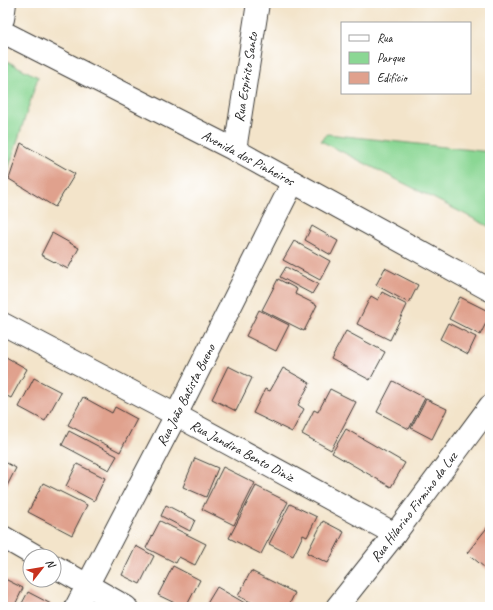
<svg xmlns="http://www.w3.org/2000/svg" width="493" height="610" font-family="Caveat,sans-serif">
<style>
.green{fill:#8bd794;stroke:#547a58}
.building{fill:#e0a18d}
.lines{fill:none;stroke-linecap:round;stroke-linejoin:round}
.minor-casing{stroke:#3c3a36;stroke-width:24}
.minor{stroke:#fff;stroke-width:22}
.labels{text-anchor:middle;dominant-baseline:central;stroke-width:3;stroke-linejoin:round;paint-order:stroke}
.street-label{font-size:14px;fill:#1c1c1c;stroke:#fff}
</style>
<rect width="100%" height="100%" fill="#fff"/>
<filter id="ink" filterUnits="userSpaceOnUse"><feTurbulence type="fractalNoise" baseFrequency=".025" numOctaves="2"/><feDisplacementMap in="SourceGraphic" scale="8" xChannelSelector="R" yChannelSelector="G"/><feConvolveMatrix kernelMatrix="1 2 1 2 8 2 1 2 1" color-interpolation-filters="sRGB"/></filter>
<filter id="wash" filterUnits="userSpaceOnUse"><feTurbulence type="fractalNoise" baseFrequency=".012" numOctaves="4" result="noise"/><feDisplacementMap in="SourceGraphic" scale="16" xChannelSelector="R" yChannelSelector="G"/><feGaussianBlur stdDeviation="0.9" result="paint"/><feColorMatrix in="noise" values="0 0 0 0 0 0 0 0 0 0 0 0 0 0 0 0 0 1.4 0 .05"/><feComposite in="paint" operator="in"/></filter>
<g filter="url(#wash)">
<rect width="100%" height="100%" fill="#f3e4ca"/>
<!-- green -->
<g class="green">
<polygon points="3,59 38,77 3,186"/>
<polygon points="327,134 490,152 490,227 321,141"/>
</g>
<g id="blocks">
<!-- building -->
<g class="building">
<polygon points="21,143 75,174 55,207 9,179"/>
<polygon points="312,226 338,241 331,255 305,240"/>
<polygon points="52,233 79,248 68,269 41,255"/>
<polygon points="294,241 330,261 320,280 283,260"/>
<polygon points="286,267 318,284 312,294 280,277"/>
<polygon points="385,268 418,285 409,303 376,285"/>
<polygon points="278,279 297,289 295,294 317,305 304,331 262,310"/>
<polygon points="382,292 407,305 390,340 357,324 371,296 378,300"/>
<polygon points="460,297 490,312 490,315 480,335 449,319"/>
<polygon points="259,310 289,325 276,351 246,336"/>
<polygon points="448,323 476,337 468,354 440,339"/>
<polygon points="346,331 385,352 370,380 331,359"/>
<polygon points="6,357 27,369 11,398 3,394 3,362"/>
<polygon points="228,366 252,378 236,411 212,399"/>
<polygon points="283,368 310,383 298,405 304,409 292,432 253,413 265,389 270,391"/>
<polygon points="34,378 61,392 45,421 19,407"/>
<polygon points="393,381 425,398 409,429 377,412"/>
<polygon points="330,389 356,402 331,450 302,434 314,410 318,412"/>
<polygon points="83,397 112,413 115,407 137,419 120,452 68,425"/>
<polygon points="426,399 447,409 432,439 411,428"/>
<polygon points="346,429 405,463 391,487 332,453"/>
<polygon points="69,431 117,456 109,470 62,445"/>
<polygon points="195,458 218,468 206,497 183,487"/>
<polygon points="3,461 16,468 3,494"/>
<polygon points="77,464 105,478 94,501 66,486"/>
<polygon points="223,467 255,483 234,525 202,509"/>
<polygon points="43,483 87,505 72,535 28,512"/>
<polygon points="256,486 288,502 261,554 229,538"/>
<polygon points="290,504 317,517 307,537 303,535 293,556 269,544"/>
<polygon points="166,505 195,520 190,531 161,516"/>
<polygon points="160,521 206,544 195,565 179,557 176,563 146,548"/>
<polygon points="323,521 344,532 328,563 307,553"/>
<polygon points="490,524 490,572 467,553"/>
<polygon points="136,546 154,556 140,584 122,575"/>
<polygon points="173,566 200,580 186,607 183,607 158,595"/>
<polygon points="251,571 295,593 288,607 261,607 238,596"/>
<polygon points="3,578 23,588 14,607 3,607"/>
<polygon points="217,587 250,606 249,607 205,607"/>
<polygon points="28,592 51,604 49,607 20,607"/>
</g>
</g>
</g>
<g filter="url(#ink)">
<use href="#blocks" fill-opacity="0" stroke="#3c3a36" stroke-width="1"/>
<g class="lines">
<!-- minor casing -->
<g class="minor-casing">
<g id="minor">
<polyline points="3,19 5,3"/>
<polyline points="3,32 235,150 490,290"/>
<polyline points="235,150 258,3"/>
<polyline points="3,324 176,415 395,534"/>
<polyline points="3,537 36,556"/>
<polyline points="54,566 126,607"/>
<polyline points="76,607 176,415 293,182"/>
<polyline points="337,607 395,534 490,406"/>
</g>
</g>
<!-- minor -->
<use href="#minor" class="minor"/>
</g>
</g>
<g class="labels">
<!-- street labels -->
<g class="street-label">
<text transform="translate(246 77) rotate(-81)">Rua Espírito Santo</text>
<text transform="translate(248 158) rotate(28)">Avenida dos Pinheiros</text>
<text transform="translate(186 395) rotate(-63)">Rua João Batista Bueno</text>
<text transform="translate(242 451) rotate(28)">Rua Jandira Bento Diniz</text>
<text transform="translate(414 507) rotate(-53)">Rua Hilarino Firmino da Luz</text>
</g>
</g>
<!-- margin -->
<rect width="493" height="610" fill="none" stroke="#fff" stroke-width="16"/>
<!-- legend -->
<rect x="341" y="22" width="130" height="72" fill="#ffffff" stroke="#a4a4a4"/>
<rect x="349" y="35" width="20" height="6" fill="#ffffff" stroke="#a4a4a4"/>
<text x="377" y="42" font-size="12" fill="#1c1c1c">Rua</text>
<rect x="349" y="52" width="20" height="12" fill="#8bd794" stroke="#a4a4a4"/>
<text x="377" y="62" font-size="12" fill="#1c1c1c">Parque</text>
<rect x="349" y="72" width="20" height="12" fill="#e0a18d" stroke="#a4a4a4"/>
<text x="377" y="82" font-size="12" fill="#1c1c1c">Edifício</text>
<!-- north arrow -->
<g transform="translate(42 568) rotate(59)"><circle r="19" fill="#ffffff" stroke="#a4a4a4"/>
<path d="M0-3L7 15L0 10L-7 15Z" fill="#c8321e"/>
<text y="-6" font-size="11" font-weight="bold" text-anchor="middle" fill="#1c1c1c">N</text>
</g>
</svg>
